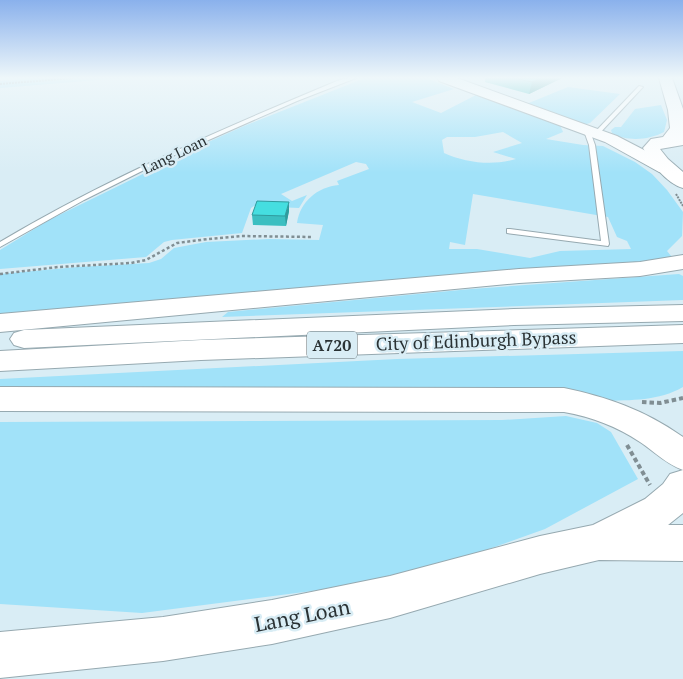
<svg xmlns="http://www.w3.org/2000/svg" width="683" height="679" font-family="'PT Serif',serif">
<style>
.green{fill:#a1e2f9;fill-rule:evenodd}
.lines{fill:none;stroke-linecap:round;stroke-linejoin:round}
.lane-casing{stroke:#96a9b0;stroke-width:2}
.secondary-casing{stroke:#96a9b0;stroke-width:2}
.primary-casing{stroke:#96a9b0;stroke-width:2}
.highway-casing{stroke:#96a9b0;stroke-width:2}
.path-far2{stroke:#808e93;stroke-width:2;stroke-dasharray:2 1;stroke-linecap:butt}
.path-far1{stroke:#808e93;stroke-width:2.5;stroke-dasharray:3 2.5;stroke-linecap:butt}
.path{stroke:#808e93;stroke-width:4;stroke-dasharray:4.5 3;stroke-linecap:butt}
.lane{fill:#fff;fill-rule:evenodd}
.secondary{fill:#fff;fill-rule:evenodd}
.primary{fill:#fff;fill-rule:evenodd}
.highway{fill:#fff;fill-rule:evenodd}
.wall{fill:#3bbfc1}
.shaded-wall{fill:#309b9d}
.building{fill:#45dee0;stroke:#309b9d}
.labels{text-anchor:middle;dominant-baseline:central;stroke-width:5;stroke-linejoin:round;paint-order:stroke}
.far-street-label{font-size:15px;fill:#2a3234;stroke:#d9edf5}
.shield{fill:#d9edf5;stroke:#5e6a6e;stroke-width:1}
.shield-label{font-size:16px;font-weight:bold;fill:#2a3234}
.street-label{font-size:18px;fill:#2a3234;stroke:#d9edf5}
.near-street-label{font-size:21px;fill:#2a3234;stroke:#d9edf5}
</style>
<rect width="100%" height="100%" fill="#d9edf5"/>
<!-- green -->
<g class="green">
<polygon points="42,78 123,78 0,88 0,81"/>
<path d="M365,78H426L454,89L412,102L441,113L476,95L560,125L563,132L546,139L583,145L603,146L635,162L652,174L667,190L683,212L682,236L667,251L672,257L633,264L0,314V274L78,267L149,263L161,259L174,248L206,242L269,239L319,240L323,225L297,223C300,202 317,187 339,185L337,181L369,169L366,164L356,162L281,194L292,201L307,195L299,208L254,206L251,208L242,233L172,240L164,242L146,257L0,269V250L49,220L206,143L244,126ZM503,132L522,143L493,152L516,159C493,166 466,163 444,153L442,140L447,137H475ZM473,194L608,217L617,237L627,241L631,249L560,251L530,258L477,249H449L450,242L465,245Z"/>
<polygon points="568,87 620,94 590,123 583,125 524,105"/>
<path d="M661,105L667,120L664,132C649,140 627,142 612,133L611,130L615,127H621L635,109Z"/>
<polygon points="679,274 683,276 683,300 222,317 228,312 471,289"/>
<path d="M683,351V387C659,401 631,400 604,401L0,393V379L397,359Z"/>
<polygon points="566,416 597,423 611,432 638,479 545,529 405,579 142,613 0,604 0,422 502,420"/>
</g>
<g class="lines">
<!-- lane casing -->
<g class="lane-casing">
<g id="lane">
<path d="M348,78H356L297,101L168,158L84,200L0,247V242C108,178 222,129 337,81Z"/>
<polygon points="639,86 643,87 598,135 594,135 594,133"/>
<polygon points="587,129 590,131 595,145 609,244 608,246 507,233 507,229 510,229 601,241 589,145 584,131"/>
</g>
</g>
<!-- secondary casing -->
<g class="secondary-casing">
<g id="secondary">
<polygon points="438,78 457,78 617,136 671,164 674,168 671,172 665,173 659,172 605,142 439,81"/>
<polygon points="683,470 683,513 668,525 683,525 683,561 599,560 540,574 390,618 272,644 163,661 0,678 0,632 163,617 272,600 390,576 540,536 593,525 645,499 663,484 670,474"/>
</g>
</g>
<!-- primary casing -->
<g class="primary-casing">
<path id="primary" d="M659,78H672L683,109V145L660,149L668,159L683,172V188C666,183 651,163 643,148L651,139L663,137L670,128L668,110Z"/>
</g>
<!-- highway casing -->
<g class="highway-casing">
<g id="highway">
<polygon points="683,255 683,269 640,276 519,283 0,332 0,314 519,269 640,262"/>
<polygon points="683,305 683,321 514,325 24,348 14,345 10,339 14,333 24,330 514,309"/>
<polygon points="683,325 683,343 201,360 0,371 0,351 201,340"/>
<path d="M0,387L564,388C607,397 644,410 680,435L683,437V470C666,464 655,452 640,442C616,426 592,417 564,412L0,411Z"/>
</g>
</g>
<!-- path-far2 -->
<g class="path-far2">
<polyline points="0,84 73,78"/>
<polyline points="676,194 683,206"/>
</g>
<!-- path-far1 -->
<polyline class="path-far1" points="0,274 58,267 131,263 146,260 177,243 208,239 241,236 313,237"/>
<!-- path -->
<g class="path">
<polyline points="642,402 660,403 683,398"/>
<polyline points="627,445 650,485"/>
</g>
<!-- lane -->
<use href="#lane" class="lane"/>
<!-- secondary -->
<use href="#secondary" class="secondary"/>
<!-- primary -->
<use href="#primary" class="primary"/>
<!-- highway -->
<use href="#highway" class="highway"/>
</g>
<!-- wall -->
<g class="wall">
<polygon points="485,78 562,78 529,94 485,82"/>
<polygon points="289,211 286,226 253,225 252,215"/>
</g>
<!-- shaded-wall -->
<g class="shaded-wall">
<polygon points="541,78 562,78 529,94 532,82"/>
<polygon points="289,202 289,211 286,226 285,216"/>
</g>
<!-- building -->
<g class="building">
<polygon points="514,78 541,78 532,82"/>
<polygon points="257,201 289,202 285,216 252,215"/>
</g>
<!-- sky -->
<linearGradient id="sky" x2="0" y2="1"><stop stop-color="#8ab1ec"/><stop offset="0.45" stop-color="#eef7fa"/><stop offset="1" stop-color="#eef7fa" stop-opacity="0"/></linearGradient>
<rect width="683" height="173" fill="url(#sky)"/>
<g class="labels">
<!-- far-street labels -->
<g class="far-street-label">
<text transform="translate(174 154) rotate(-26)">Lang Loan</text>
</g>
<!-- shield labels -->
<rect class="shield" x="307" y="331.5" width="50" height="27" rx="4"/>
<g class="shield-label">
<text x="332" y="345">A720</text>
</g>
<!-- street labels -->
<g class="street-label">
<text transform="translate(476 340) rotate(-2)">City of Edinburgh Bypass</text>
</g>
<!-- near-street labels -->
<g class="near-street-label">
<text transform="translate(302 615) rotate(-11)">Lang Loan</text>
</g>
</g>
</svg>
